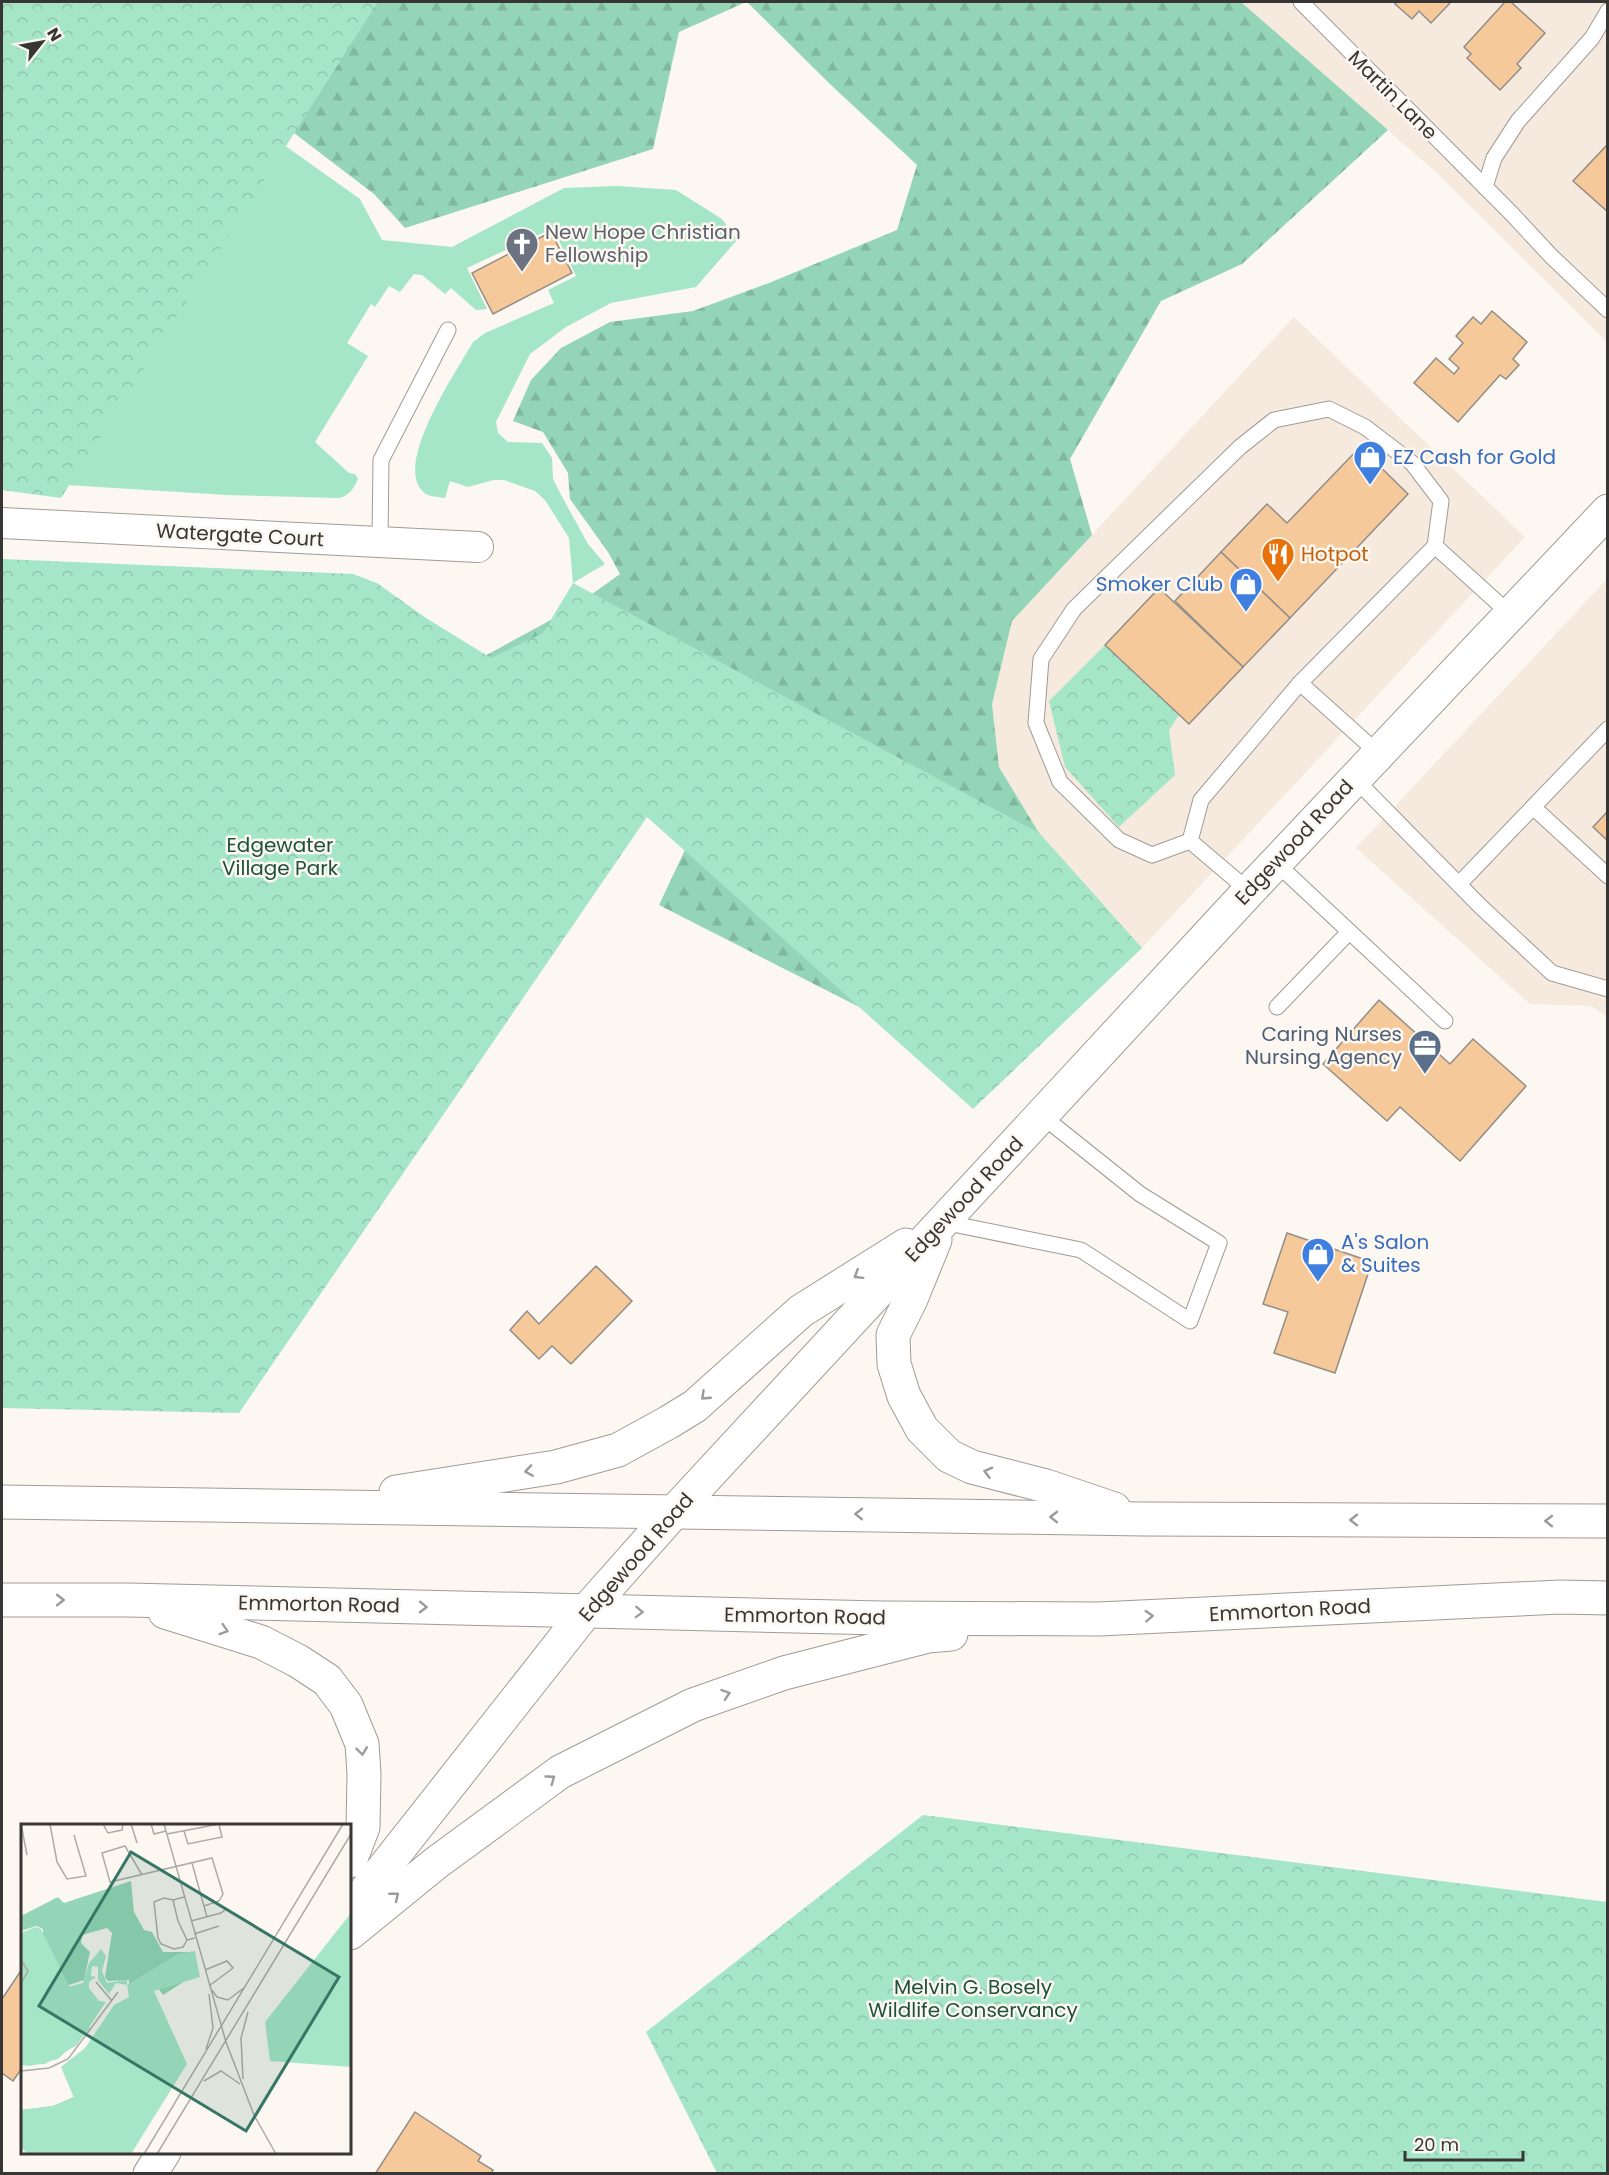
<svg xmlns="http://www.w3.org/2000/svg" width="1609" height="2175" font-family="Poppins,sans-serif">
<style>
.built{fill:#f6eadf}
.green{fill:#a5e6c7}
.forest{fill:url(#forest-firs)}
.park{fill:url(#park-crowns)}
.building{fill:#f6c99a;stroke:#928d88;stroke-width:1.5}
.lines{fill:none;stroke-linecap:round;stroke-linejoin:round}
.service-casing{stroke:#a09b96;stroke-width:17}
.minor-casing{stroke:#a09b96;stroke-width:32}
.secondary-casing{stroke:#a09b96;stroke-width:35}
.service{stroke:#fff;stroke-width:15}
.minor{stroke:#fff;stroke-width:30}
.secondary{stroke:#fff;stroke-width:33}
.oneway{stroke:#9c9a9a}
.labels{text-anchor:middle;dominant-baseline:central;stroke-width:5;stroke-linejoin:round;paint-order:stroke}
.street-label{font-size:20px;fill:#383634;stroke:#fcf7f1}
.worship-label{font-size:20px;fill:#5b616d;stroke:#fcf7f1;text-anchor:start}
.shop-label{font-size:20px;fill:#366cbe;stroke:#fcf7f1;text-anchor:start}
.food-label{font-size:20px;fill:#c56008;stroke:#fcf7f1;text-anchor:start}
.park-label{font-size:20px;fill:#1e513c;stroke:#fcf7f1}
.service-label{font-size:20px;fill:#4e5e75;stroke:#fcf7f1;text-anchor:end}
.inset-road{fill:none;stroke:#aeaaa5;stroke-width:1.5}
.view{fill:#357666;fill-opacity:0.15;stroke:#357666;stroke-width:3}
.inset-edge{fill:none;stroke:#383634;stroke-width:3}
</style>
<defs>
<pattern id="forest-firs" width="22" height="20" patternUnits="userSpaceOnUse" patternTransform="scale(1.5)"><rect width="22" height="20" fill="#93d5b6"/><path d="M5 1l3.5 6h-7zM16 11l3.5 6h-7z" fill="#80b79d"/></pattern>
<pattern id="park-crowns" width="20" height="18" patternUnits="userSpaceOnUse" patternTransform="scale(1.5)"><rect width="20" height="18" fill="#a5e6c7"/><path d="M2 6a3 3 0 1 1 6 0M12 15a3 3 0 1 1 6 0" fill="none" stroke="#8fc6ac"/></pattern>
</defs>
<rect width="100%" height="100%" fill="#fcf7f1"/>
<!-- built -->
<g class="built">
<polygon points="1241,2 1607,2 1607,342 1438,174"/>
<polygon points="1294,317 1525,537 1142,948 1039,833 999,767 992,704 1012,621"/>
<polygon points="1607,579 1607,1016 1591,1006 1530,1004 1356,848"/>
</g>
<!-- green -->
<path class="green" d="M2,69L277,140L360,199L382,240L452,247L564,188L617,186L676,190L722,219L737,240L696,287L611,303L566,327L530,354L496,422L498,433L508,442L542,443L552,458L553,479L560,493L588,544L605,564L573,583L569,538L545,500L535,491L504,480H494L468,487L450,481L445,498C440,497 431,497 426,494C389,470 458,369 473,342L485,333L554,303L548,290L576,276L553,228L467,268L487,309L476,310L451,288L445,294L422,275L414,274L400,292L389,286L375,307L371,304L347,343L368,356L315,442L349,473L355,474L358,479C354,488 349,496 339,498L227,495L2,481Z"/>
<!-- forest -->
<g class="forest">
<polygon points="25,2 746,2 679,32 653,149 405,228 374,194 277,120"/>
<polygon points="747,2 1241,2 1388,130 1242,264 1161,301 1070,459 1092,535 1012,621 992,704 999,767 1039,833 1107,909 971,1064 659,905 693,833 631,803 461,669 571,609 620,574 608,552 570,499 568,473 543,432 513,421 531,380 561,348 610,322 693,311 769,283 897,230 917,165 831,85"/>
</g>
<!-- park -->
<g class="park">
<polygon points="2,2 378,2 61,498 2,490"/>
<polygon points="2,559 353,574 377,583 426,618 491,658 543,633 573,583 1039,833 1142,948 973,1109 647,817 239,1413 2,1408"/>
<polygon points="1105,645 1179,715 1169,730 1175,775 1119,827 1065,767 1049,701"/>
<polygon points="923,1815 1607,1902 1607,2173 717,2173 646,2032"/>
</g>
<!-- building -->
<g class="building">
<polygon points="1397,2 1451,2 1431,23 1419,11 1412,19 1395,4"/>
<polygon points="1505,2 1511,2 1545,33 1517,64 1521,68 1500,90 1467,58 1471,54 1464,47"/>
<polygon points="1608,144 1608,212 1573,181"/>
<polygon points="551,232 572,273 493,314 472,273"/>
<polygon points="1492,311 1527,342 1513,359 1519,365 1506,379 1500,375 1458,422 1414,383 1436,358 1454,374 1459,368 1449,359 1463,343 1456,336 1473,317 1481,324"/>
<polygon points="1360,447 1408,494 1290,618 1221,552 1267,504 1287,523"/>
<polygon points="1221,552 1290,618 1243,667 1175,601"/>
<polygon points="1159,588 1243,667 1189,724 1105,645"/>
<polygon points="1608,811 1608,841 1593,827"/>
<polygon points="1379,1000 1450,1064 1473,1039 1526,1086 1460,1161 1400,1107 1387,1121 1323,1064"/>
<polygon points="1287,1233 1372,1262 1335,1373 1274,1353 1288,1312 1263,1304"/>
<polygon points="596,1266 632,1301 571,1364 552,1346 539,1359 510,1330 527,1311 539,1324"/>
<polygon points="22,1969 22,2068 13,2081 2,2073 2,1999"/>
<polygon points="415,2112 481,2156 478,2161 493,2170 491,2174 375,2174"/>
</g>
<g class="lines">
<!-- service casing -->
<g class="service-casing">
<g id="service">
<polyline points="1301,2 1511,213 1551,256 1608,310"/>
<polyline points="1485,187 1494,158 1518,121 1592,38 1608,11"/>
<polyline points="380,541 381,460 448,330"/>
<polyline points="1300,683 1378,753"/>
<polyline points="1354,778 1480,906 1552,973 1608,989"/>
<polyline points="1533,807 1608,876"/>
<polyline points="1190,841 1152,855 1119,840 1060,782 1036,723 1041,659 1074,609 1240,447 1274,420 1329,409 1365,427 1412,463 1441,501 1435,546"/>
<polyline points="1275,862 1445,1021"/>
<polyline points="1459,884 1608,729"/>
<polyline points="1249,891 1190,841 1201,800 1300,683 1435,546 1510,614"/>
<polyline points="1277,1007 1349,932"/>
<polyline points="943,1222 1081,1250 1190,1321 1219,1243 1140,1194 1041,1115"/>
</g>
</g>
<!-- minor casing -->
<g class="minor-casing">
<polyline id="minor" points="2,523 478,547"/>
</g>
<!-- secondary casing -->
<g class="secondary-casing">
<g id="secondary">
<polyline points="935,1240 911,1299 893,1335 894,1364 904,1396 922,1429 949,1456 972,1467 1046,1486 1114,1509"/>
<polyline points="396,1492 556,1467 618,1450 669,1422 695,1406 801,1311 906,1245"/>
<polyline points="2,1502 1144,1519 1608,1521"/>
<polyline points="2,1600 128,1600 881,1618 1099,1619 1560,1597 1608,1598"/>
<polyline points="165,1612 261,1642 298,1661 327,1680 346,1705 362,1744 364,1774 363,1827 350,1861"/>
<polyline points="350,1911 587,1610 674,1512 1249,891 1608,511"/>
<polyline points="350,1933 436,1863 560,1772 693,1705 784,1673 928,1636 951,1634"/>
<polyline points="150,2174 164,2152"/>
</g>
</g>
<!-- service -->
<use href="#service" class="service"/>
<!-- minor -->
<use href="#minor" class="minor"/>
<!-- secondary -->
<use href="#secondary" class="secondary"/>
</g>
<!-- one-way arrows -->
<defs><path id="oneway-chevron" d="M-2-3.5L2.5 0L-2 3.5" fill="none" stroke-width="1.6" stroke-linecap="round" stroke-linejoin="round" transform="scale(1.5)"/></defs>
<g class="oneway">
<use href="#oneway-chevron" transform="translate(858 1275) rotate(148)"/>
<use href="#oneway-chevron" transform="translate(705 1396) rotate(137)"/>
<use href="#oneway-chevron" transform="translate(529 1471) rotate(171)"/>
<use href="#oneway-chevron" transform="translate(988 1472) rotate(-165)"/>
<use href="#oneway-chevron" transform="translate(859 1514) rotate(-179)"/>
<use href="#oneway-chevron" transform="translate(1054 1517) rotate(-179)"/>
<use href="#oneway-chevron" transform="translate(1354 1520) rotate(-180)"/>
<use href="#oneway-chevron" transform="translate(1549 1521) rotate(-180)"/>
<use href="#oneway-chevron" transform="translate(60 1600)"/>
<use href="#oneway-chevron" transform="translate(423 1607) rotate(1)"/>
<use href="#oneway-chevron" transform="translate(639 1612) rotate(2)"/>
<use href="#oneway-chevron" transform="translate(1149 1616) rotate(-3)"/>
<use href="#oneway-chevron" transform="translate(224 1630) rotate(17)"/>
<use href="#oneway-chevron" transform="translate(726 1694) rotate(-19)"/>
<use href="#oneway-chevron" transform="translate(362 1751) rotate(83)"/>
<use href="#oneway-chevron" transform="translate(551 1779) rotate(-36)"/>
<use href="#oneway-chevron" transform="translate(395 1896) rotate(-39)"/>
</g>
<!-- icons -->
<defs>
<g id="church-pin" transform="scale(1.725)"><path d="M0 17L-7.5 6A9.5 9.5 0 1 1 7.5 6Z" fill="#6b7280" stroke="#fcf7f1"/><path d="M-1.2-6h2.4v3.5h3.3v2.4h-3.3V6h-2.4V-.1h-3.3v-2.4h3.3Z" fill="#fff"/></g>
<g id="shop-pin" transform="scale(1.725)"><path d="M0 17L-7.5 6A9.5 9.5 0 1 1 7.5 6Z" fill="#3f7fe0" stroke="#fcf7f1"/><path d="M-5-2.5h2.3a2.7 3.5 0 0 1 5.4 0H5L5.5 6h-11ZM-1.5-2.5h3a1.5 2.3 0 0 0-3 0Z" fill="#fff"/></g>
<g id="restaurant-pin" transform="scale(1.725)"><path d="M0 17L-7.5 6A9.5 9.5 0 1 1 7.5 6Z" fill="#e8710a" stroke="#fcf7f1"/><path d="M-5-6h1v4h1v-4h1v4h1v-4h1v5L-1.5 .5V6h-2V.5L-5-1ZM5-6V6H3V1.5H1.5Q1.5-4 5-6Z" fill="#fff"/></g>
<g id="office-pin" transform="scale(1.725)"><path d="M0 17L-7.5 6A9.5 9.5 0 1 1 7.5 6Z" fill="#5c6f8a" stroke="#fcf7f1"/><path d="M-6-3h4V-5.5h4V-3h4V5H-6ZM-1-4.5V-3h2v-1.5ZM-6 0V1H6V0Z" fill="#fff"/></g>
</defs>
<g fill-rule="evenodd">
<use href="#church-pin" x="522" y="244"/>
<use href="#shop-pin" x="1370" y="457"/>
<use href="#restaurant-pin" x="1278" y="554"/>
<use href="#shop-pin" x="1246" y="584"/>
<use href="#office-pin" x="1425" y="1046"/>
<use href="#shop-pin" x="1318" y="1254"/>
</g>
<g class="labels">
<!-- street labels -->
<g class="street-label">
<text transform="translate(1393 95) rotate(45)">Martin Lane</text>
<text transform="translate(240 535) rotate(3)">Watergate Court</text>
<text transform="translate(1294 842) rotate(-47)">Edgewood Road</text>
<text transform="translate(964 1199) rotate(-47)">Edgewood Road</text>
<text transform="translate(636 1557) rotate(-49)">Edgewood Road</text>
<text transform="translate(319 1604) rotate(1)">Emmorton Road</text>
<text transform="translate(1290 1610) rotate(-3)">Emmorton Road</text>
<text transform="translate(805 1616) rotate(1)">Emmorton Road</text>
</g>
<!-- worship labels -->
<g class="worship-label">
<text x="545" y="232">New Hope Christian<tspan x="545" dy="23">Fellowship</tspan></text>
</g>
<!-- shop labels -->
<g class="shop-label">
<text x="1393" y="457">EZ Cash for Gold</text>
<text x="1223" y="584" text-anchor="end">Smoker Club</text>
<text x="1341" y="1242">A's Salon<tspan x="1341" dy="23">&amp; Suites</tspan></text>
</g>
<!-- food labels -->
<g class="food-label">
<text x="1301" y="554">Hotpot</text>
</g>
<!-- park labels -->
<g class="park-label">
<text x="280" y="845">Edgewater<tspan x="280" dy="23">Village Park</tspan></text>
<text x="973" y="1987">Melvin G. Bosely<tspan x="973" dy="23">Wildlife Conservancy</tspan></text>
</g>
<!-- service labels -->
<g class="service-label">
<text x="1402" y="1034">Caring Nurses<tspan x="1402" dy="23">Nursing Agency</tspan></text>
</g>
</g>
<!-- overview -->
<g transform="translate(21 1824)">
<rect width="330" height="330" fill="#fcf7f1"/>
<path d="M80,125L85,132L81,147L86,159L106,156V161L95,159L88,170L77,156V143L71,142L70,152L75,153L68,158V164L78,177L85,178L56,221L24,240L0,241V192L47,163L62,159L68,139Z" fill="#a5e6c7"/>
<path d="M110,57L113,88L123,106L131,108L142,128H168L175,150L142,171L137,164L130,168L141,211L7,330L0,323V286L32,282L53,273L108,176V156L87,157L84,153L91,109L86,104L61,111L60,119L69,128L63,156L45,162L22,127V105L15,102L0,107V92L37,73L43,79Z" fill="#93d5b6"/>
<path d="M330,89V243L249,237L244,198ZM14,103L20,105L69,205L37,235L9,242L0,241V109ZM174,127L179,153L133,167L166,240L110,330H7L0,323V286L32,282L53,274L40,243L64,224L93,181L108,173L106,161L157,130Z" fill="#a5e6c7"/>
<path class="inset-road" d="M0,0L6,31M29,0L36,38L46,55L65,52L53,11M82,0L87,9L101,6L102,0M110,0L116,19M130,0L133,10L145,7M143,0L205,218L233,291L255,330M163,7L167,20L201,13L198,1M146,10L198,0M171,39L186,93M121,51L104,22L81,29L89,58L191,34L202,70L198,77L183,82M163,73L152,76L157,97L166,116L174,114M152,76L143,74L133,78L137,114L140,120L153,125L162,123L166,116M170,97L200,89L206,84M173,110L198,102M0,136L7,147L0,159M184,146L206,137L212,144L188,162M75,158L91,177M191,166L196,173L207,176L224,163M185,225L192,204L188,170M0,247L28,244L47,235L97,168M222,255L220,214L227,188M183,257L200,247L219,260M123,330L322,0M136,330L330,10"/>
<path class="view" d="M110,28L318,153L225,307L18,182Z"/>
<rect width="330" height="330" class="inset-edge"/>
</g>
<!-- border -->
<rect width="1609" height="2175" fill="none" stroke="#383634" stroke-width="6"/>
<!-- north arrow -->
<g transform="translate(42 42) rotate(59)" stroke="#fcf7f1" stroke-width="4.5" paint-order="stroke">
<path d="M0-4.5L10 22L0 15L-10 22Z" fill="#383634"/>
<text y="-9" font-size="16" font-weight="bold" text-anchor="middle" fill="#383634">N</text>
</g>
<!-- scale -->
<path d="M1405 2151v9h118v-9" fill="none" stroke="#383634" stroke-width="3"/>
<text x="1414" y="2151" font-size="18" fill="#383634" stroke="#fcf7f1" stroke-width="4.5" paint-order="stroke">20 m</text>
</svg>
